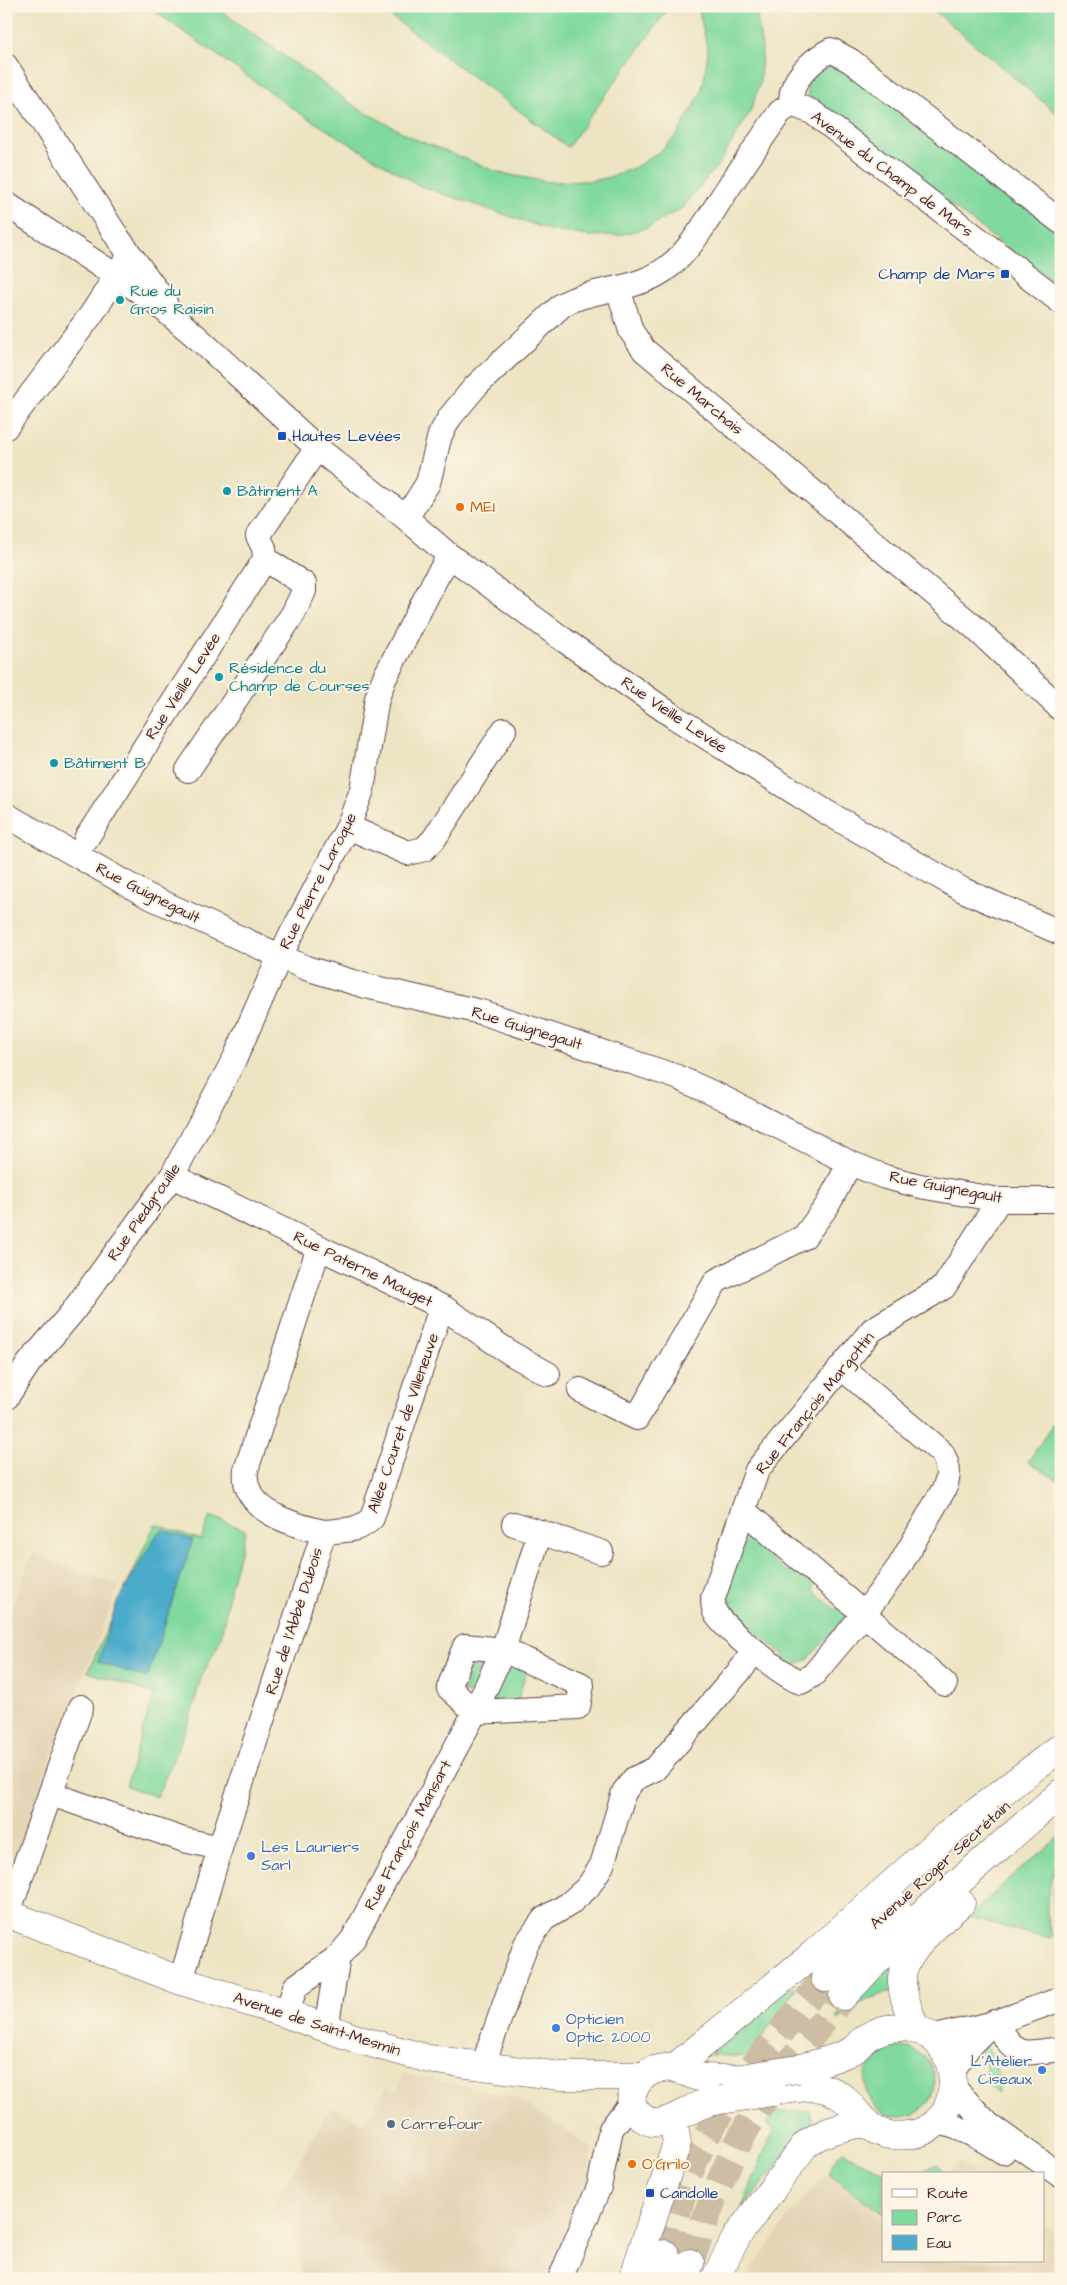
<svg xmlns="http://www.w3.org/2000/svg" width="1067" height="2285" font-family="'Architects Daughter',sans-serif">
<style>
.built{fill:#e5d5b7}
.green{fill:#80d99e;stroke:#657c64}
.water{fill:#4cabcb;stroke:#4b657b}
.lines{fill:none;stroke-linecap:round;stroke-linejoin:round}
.major-tunnel{stroke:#ccbda4;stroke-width:28;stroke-dasharray:28 14;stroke-linecap:butt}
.minor-casing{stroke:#623d42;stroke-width:26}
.major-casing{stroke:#623d42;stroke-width:29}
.minor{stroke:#fff;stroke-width:24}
.major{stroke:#fff;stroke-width:28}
.major-bridge-casing{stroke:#623d42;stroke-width:29;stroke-linecap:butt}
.major-bridge{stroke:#fff;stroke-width:28}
.transit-dot{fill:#1a4fb4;stroke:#fcf5e5;stroke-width:2}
.culture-dot{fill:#0f9aa8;stroke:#fcf5e5;stroke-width:2}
.food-dot{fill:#e8710a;stroke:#fcf5e5;stroke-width:2}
.shop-dot{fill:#3f7fe0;stroke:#fcf5e5;stroke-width:2}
.service-dot{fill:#5c6f8a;stroke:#fcf5e5;stroke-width:2}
.labels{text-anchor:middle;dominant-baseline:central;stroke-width:4;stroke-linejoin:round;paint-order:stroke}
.street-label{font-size:16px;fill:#4a1f2b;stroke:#fcf5e5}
.transit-label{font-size:16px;fill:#164399;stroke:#fcf5e5;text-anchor:start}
.culture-label{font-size:16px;fill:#0d838f;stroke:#fcf5e5;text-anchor:start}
.food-label{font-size:16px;fill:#c56008;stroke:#fcf5e5;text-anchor:start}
.shop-label{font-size:16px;fill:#366cbe;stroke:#fcf5e5;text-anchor:start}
.service-label{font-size:16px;fill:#4e5e75;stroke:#fcf5e5;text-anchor:start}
</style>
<rect width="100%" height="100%" fill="#fcf5e5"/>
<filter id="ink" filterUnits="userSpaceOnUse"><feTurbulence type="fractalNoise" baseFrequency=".02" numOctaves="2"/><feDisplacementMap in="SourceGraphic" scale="10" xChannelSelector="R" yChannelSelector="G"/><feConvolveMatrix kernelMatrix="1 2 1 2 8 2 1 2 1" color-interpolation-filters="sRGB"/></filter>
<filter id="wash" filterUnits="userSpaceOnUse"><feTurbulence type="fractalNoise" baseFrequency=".0096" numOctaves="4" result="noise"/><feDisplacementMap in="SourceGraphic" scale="20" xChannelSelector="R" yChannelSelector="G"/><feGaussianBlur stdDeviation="1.12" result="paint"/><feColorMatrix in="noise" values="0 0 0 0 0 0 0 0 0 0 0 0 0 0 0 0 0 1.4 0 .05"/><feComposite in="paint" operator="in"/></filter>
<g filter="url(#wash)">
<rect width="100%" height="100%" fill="#ece4c2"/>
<!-- built -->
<g class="built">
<polygon points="33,1553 119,1587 49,1762 6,1880 6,1622"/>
<polygon points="403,2073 514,2097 592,2148 588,2184 543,2279 302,2279 293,2225 270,2210 332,2106 364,2124 386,2088 397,2091"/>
<polygon points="961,2162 977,2174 949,2174 958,2163"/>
<polygon points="826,2174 883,2217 883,2261 1043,2261 1043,2223 1061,2236 1061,2279 748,2279 751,2269 795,2209"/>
</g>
<!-- green -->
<g class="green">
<polygon points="147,6 214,6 359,109 415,139 500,173 549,182 590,181 610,177 636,167 660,151 678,134 701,93 705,74 708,51 698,6 755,6 762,48 760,83 750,112 718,165 682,208 649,227 620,235 589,236 553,231 420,186 301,114"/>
<polygon points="377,6 670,6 568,147"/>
<polygon points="929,6 1061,6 1061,117"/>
<polygon points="833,61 1061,234 1061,288 825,111 808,95 807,83 822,65"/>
<polygon points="1056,1419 1061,1422 1061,1482 1028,1462"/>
<path d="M210,1516L246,1530L230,1588L221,1638L201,1678L189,1722L157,1797L126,1786L154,1694L88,1672C109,1622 133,1573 155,1524L201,1540Z"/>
<polygon points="746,1538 751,1540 786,1571 807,1572 816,1583 812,1590 835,1609 845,1609 849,1613 807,1660 792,1665 786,1661 784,1655 737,1616 734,1618 721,1601"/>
<polygon points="474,1651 492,1651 473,1695 463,1692"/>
<polygon points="509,1660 528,1665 517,1703 493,1702 492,1694"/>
<path d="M1060,1836C1059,1846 1058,1858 1055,1868C1047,1896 1043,1908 1052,1937L1049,1939L969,1917C978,1907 995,1894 1002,1885Z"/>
<polygon points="1060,1869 1059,1893 1054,1914 1053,1890"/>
<path d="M893,1956L894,1992C872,1995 855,2005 838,2020L836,2017Z"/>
<polygon points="795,1987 796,1989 748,2057 710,2055 782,1991"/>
<path d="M984,2043C998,2062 998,2072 998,2094L988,2086L986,2065L978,2047Z"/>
<circle cx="900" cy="2082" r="35"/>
<polygon points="810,2111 813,2121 742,2208 767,2144 775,2130 766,2124 774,2112"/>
<path d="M843,2151C859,2162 875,2170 895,2174H883V2214L829,2175L833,2162Z"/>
<polygon points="937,2164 948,2174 907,2174 921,2172"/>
</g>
<!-- water -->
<polygon class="water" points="163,1530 193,1540 147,1678 98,1662 117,1602 157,1534"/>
</g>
<g filter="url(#ink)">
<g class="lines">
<!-- major-tunnel -->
<g class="major-tunnel">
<path d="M665,2254C673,2228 680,2200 689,2174C716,2102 778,2038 825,1978"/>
<path d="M690,2263C707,2214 723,2167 750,2122C776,2077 811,2037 843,1996"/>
</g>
<!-- minor casing -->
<g class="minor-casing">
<g id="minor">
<polyline points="6,66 118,238 165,302"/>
<path d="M792,104C787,82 813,59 831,50L851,61L1061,222"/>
<polyline points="792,104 812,112 1061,302"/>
<polyline points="6,204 153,300 199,339 317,448 406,518 450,556 564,640 673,716 826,812 963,890 1061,933"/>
<polyline points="618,288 631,331 644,350 974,627 1061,709"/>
<polyline points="6,427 91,315 124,264"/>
<path d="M406,518L428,483L440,435L450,417L475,387L562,305C590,289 627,291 656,275C688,258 706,221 726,191C744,165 762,138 780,112L792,104"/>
<polyline points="188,770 293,614 304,591 304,584 265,559"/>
<polyline points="6,815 148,896 306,968 366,986 481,1012 677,1077 719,1096 850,1163 885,1177 920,1186 999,1200 1061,1200"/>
<polyline points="348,827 408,853 424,849 434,839 504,730"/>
<polyline points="86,839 265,559 264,548 258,536 317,448"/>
<polyline points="172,1176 444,1308 512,1354 548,1374"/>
<polyline points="580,1390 637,1418 716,1281 804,1237 827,1206 850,1163"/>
<polyline points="6,1398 29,1363 71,1314 172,1176 235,1058 280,956 348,827 362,790 377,698 384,679 437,576 450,556"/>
<path d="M743,1510L864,1614L899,1567L944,1489C950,1474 949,1467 942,1453L841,1367"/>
<polyline points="514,1524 601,1552"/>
<path d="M324,1532C341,1530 359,1532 372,1518L437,1320L444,1308"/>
<polygon points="465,1646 503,1650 582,1685 578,1707 475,1712 449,1688"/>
<path d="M945,1684L864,1614L813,1675L801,1682C785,1678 724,1628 716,1614C713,1609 713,1603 713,1598L757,1470L872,1330L944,1287L999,1200"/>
<polyline points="51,1794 184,1840 220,1848"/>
<polyline points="8,1913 81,1707"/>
<path d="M181,1981L220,1848L324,1532C293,1525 241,1511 246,1470L319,1247"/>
<polyline points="287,2014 295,1987 338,1957 353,1939 475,1712 503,1650 540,1532"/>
<path d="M994,2022C1020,2059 1017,2054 1061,2049"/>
<polyline points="326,2028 338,1957"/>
<polyline points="931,2038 991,2024 1061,1999"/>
<polyline points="485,2067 488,2051 526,1944 544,1919 569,1904 588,1887 602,1865 624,1792 634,1779 655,1769 743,1667 754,1650"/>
<polyline points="953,2070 970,2045 991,2024"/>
<polyline points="954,2088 989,2125 1061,2176"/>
<path d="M937,2121C962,2128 982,2138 1003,2152"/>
<polyline points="560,2279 599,2187 611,2129 631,2103"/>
</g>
</g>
<!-- major casing -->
<g class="major-casing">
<g id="major">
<polyline points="6,1913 181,1981 287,2014 360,2040 429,2059 560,2076 641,2076"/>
<polyline points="825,1978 876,1922 896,1905"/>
<polyline points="843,1996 915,1920 1061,1793"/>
<path d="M916,2030C910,2013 903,1999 902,1982C900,1954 942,1919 961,1903"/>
<polyline points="674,2068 812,1955 950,1832 1061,1747"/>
<path d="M784,2090C799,2088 815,2085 829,2090C862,2102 859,2141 908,2135C971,2128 966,2029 902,2027C890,2027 876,2031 866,2038C862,2041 859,2046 855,2049C838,2059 816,2063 798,2069"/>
<path d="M721,2100C716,2101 710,2101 706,2103C680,2111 652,2143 631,2103C633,2079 650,2066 673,2068C682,2069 690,2075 699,2077C711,2079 723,2079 735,2079"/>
<polyline points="633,2279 677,2143 673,2120"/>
<polyline points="659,2279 665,2254"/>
<polyline points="685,2279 690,2263"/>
<path d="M715,2279L737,2236L805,2145C822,2131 843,2127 864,2123"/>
</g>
</g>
<!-- minor -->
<use href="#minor" class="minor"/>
<!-- major -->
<use href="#major" class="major"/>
<!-- major-bridge casing -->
<g class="major-bridge-casing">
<g id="major-bridge">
<polyline points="735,2079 798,2069"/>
<polyline points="721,2100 772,2092"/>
</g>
</g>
<!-- major-bridge -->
<use href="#major-bridge" class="major-bridge"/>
</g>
</g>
<!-- markers -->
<g class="transit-dot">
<rect x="1000" y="269" width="10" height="10" rx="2.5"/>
<rect x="277" y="431" width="10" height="10" rx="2.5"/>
<rect x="645" y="2188" width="10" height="10" rx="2.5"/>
</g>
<g class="culture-dot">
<circle cx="120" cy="300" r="5"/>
<circle cx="227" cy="491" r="5"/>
<circle cx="219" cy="677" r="5"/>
<circle cx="54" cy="763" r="5"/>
</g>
<g class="food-dot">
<circle cx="460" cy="507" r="5"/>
<circle cx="632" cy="2164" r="5"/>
</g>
<g class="shop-dot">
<circle cx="251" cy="1856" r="5"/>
<circle cx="556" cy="2028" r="5"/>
<circle cx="1042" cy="2070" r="5"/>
</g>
<circle class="service-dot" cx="391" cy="2124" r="5"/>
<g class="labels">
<!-- street labels -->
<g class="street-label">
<text transform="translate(892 174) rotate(37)">Avenue du Champ de Mars</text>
<text transform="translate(702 399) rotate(40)">Rue Marchais</text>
<text transform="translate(183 686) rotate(-57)">Rue Vieille Levée</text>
<text transform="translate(674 715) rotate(34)">Rue Vieille Levée</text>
<text transform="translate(318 881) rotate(-63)">Rue Pierre Laroque</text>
<text transform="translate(148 893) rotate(27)">Rue Guignegault</text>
<text transform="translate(527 1028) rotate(17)">Rue Guignegault</text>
<text transform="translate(946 1187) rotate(11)">Rue Guignegault</text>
<text transform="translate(144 1212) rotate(-55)">Rue Piedgrouille</text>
<text transform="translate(363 1269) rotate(26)">Rue Paterne Mauget</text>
<text transform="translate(815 1403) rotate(-51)">Rue François Margottin</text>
<text transform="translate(403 1423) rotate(-71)">Allée Couret de Villeneuve</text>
<text transform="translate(294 1621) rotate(-72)">Rue de l'Abbé Dubois</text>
<text transform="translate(408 1835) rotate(-62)">Rue François Mansart</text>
<text transform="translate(940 1865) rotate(-42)">Avenue Roger Secrétain</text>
<text transform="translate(317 2024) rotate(18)">Avenue de Saint-Mesmin</text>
</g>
<!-- transit labels -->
<g class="transit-label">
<text x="995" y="274" text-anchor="end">Champ de Mars</text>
<text x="292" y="436">Hautes Levées</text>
<text x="660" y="2193">Candolle</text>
</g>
<!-- culture labels -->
<g class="culture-label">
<text x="130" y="291">Rue du<tspan x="130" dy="18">Gros Raisin</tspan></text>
<text x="237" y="491">Bâtiment A</text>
<text x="229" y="668">Résidence du<tspan x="229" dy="18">Champ de Courses</tspan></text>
<text x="64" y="763">Bâtiment B</text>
</g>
<!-- food labels -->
<g class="food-label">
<text x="470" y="507">MEI</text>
<text x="642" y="2164">O'Grilo</text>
</g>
<!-- shop labels -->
<g class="shop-label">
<text x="261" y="1847">Les Lauriers<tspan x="261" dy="18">Sarl</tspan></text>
<text x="566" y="2019">Opticien<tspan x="566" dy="18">Optic 2000</tspan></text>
<text x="1032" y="2061" text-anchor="end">L'Atelier<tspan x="1032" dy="18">Ciseaux</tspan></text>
</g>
<!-- service labels -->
<g class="service-label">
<text x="401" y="2124">Carrefour</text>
</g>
</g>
<!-- margin -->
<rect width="1067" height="2285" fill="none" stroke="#fcf5e5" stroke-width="25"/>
<!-- legend -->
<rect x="882" y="2172" width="162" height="90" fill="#fcf5e5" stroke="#b59f9b"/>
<rect x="892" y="2189" width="25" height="8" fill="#ffffff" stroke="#b59f9b"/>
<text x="927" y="2198" font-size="15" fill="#4a1f2b">Route</text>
<rect x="892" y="2210" width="25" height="15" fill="#80d99e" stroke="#b59f9b"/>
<text x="927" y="2222" font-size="15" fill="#4a1f2b">Parc</text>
<rect x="892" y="2235" width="25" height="15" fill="#4cabcb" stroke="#b59f9b"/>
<text x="927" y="2248" font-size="15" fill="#4a1f2b">Eau</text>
</svg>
